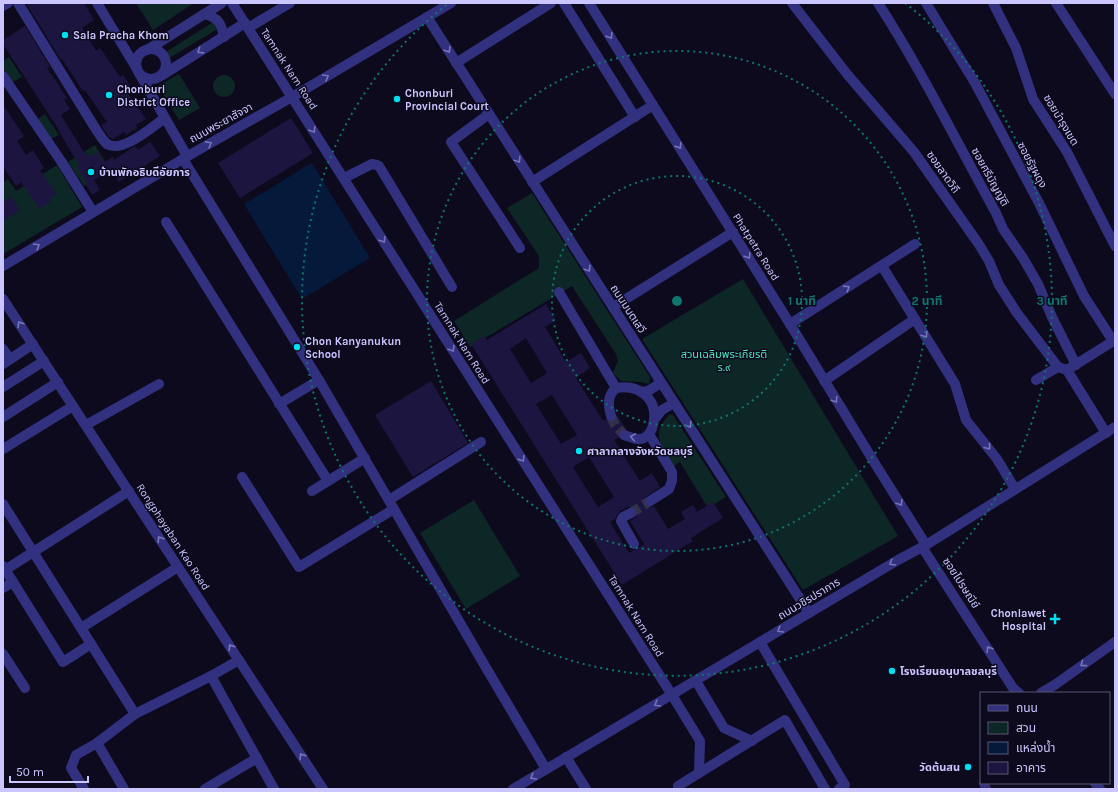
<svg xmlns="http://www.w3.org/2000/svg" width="1118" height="792" font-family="Karla,'Noto Sans Thai',sans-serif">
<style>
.green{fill:#0d2726}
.water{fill:#051a3b}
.building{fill:#1c153f;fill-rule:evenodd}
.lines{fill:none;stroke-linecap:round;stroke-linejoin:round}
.minor-tunnel{stroke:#33304a;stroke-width:10;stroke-dasharray:10 5;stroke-linecap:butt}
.minor{stroke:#323180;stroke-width:10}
.oneway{stroke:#7774b9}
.ring{fill:none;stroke:#0f766e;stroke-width:2;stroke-dasharray:2 4}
.poi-dot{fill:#00dff1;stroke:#0d0a1d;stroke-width:1.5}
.labels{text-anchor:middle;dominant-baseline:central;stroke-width:3;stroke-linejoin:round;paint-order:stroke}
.poi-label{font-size:11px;font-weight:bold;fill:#cbc6ff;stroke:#0d0a1d;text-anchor:start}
.street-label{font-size:11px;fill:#cbc6ff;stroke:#0d0a1d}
.park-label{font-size:11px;fill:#4ae7bc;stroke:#0d0a1d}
.centre{fill:#0f766e;stroke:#0d0a1d;stroke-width:2}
.ring-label{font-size:12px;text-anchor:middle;font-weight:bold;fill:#0f766e;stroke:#0d0a1d;stroke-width:3;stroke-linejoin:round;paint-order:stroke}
</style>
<rect width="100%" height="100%" fill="#0d0a1d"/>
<!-- green -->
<g class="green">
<polygon points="136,3 194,3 153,30"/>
<polygon points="213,22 217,28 216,30 169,58 166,56 166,52"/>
<polygon points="9,57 22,77 15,81 12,82 3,68 3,61"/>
<polygon points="179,74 200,108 179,120 158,86"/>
<circle cx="224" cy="86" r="11"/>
<polygon points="45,114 59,135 51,139 38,121 38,119"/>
<polygon points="95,145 110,170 84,186 68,162"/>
<polygon points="57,165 82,207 3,254 3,183 8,179 16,191"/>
<polygon points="532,193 650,377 649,384 640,382 621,381 613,373 618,361 616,354 572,286 470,347 454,321 539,268 539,256 507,208"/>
<polygon points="743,279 898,536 803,590 642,339"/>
<path d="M670,414L673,415L726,497L708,508L680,462L674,466C661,446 650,434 670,414Z"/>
<polygon points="474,500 520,576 466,609 420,533"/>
</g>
<!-- water -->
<polygon class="water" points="312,163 370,258 302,299 244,204"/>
<!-- building -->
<g class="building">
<polygon points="26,3 84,3 94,20 82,28 96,51 100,48 120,77 123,75 131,87 126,91 146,119 136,125 137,128 126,135 124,132 113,139 109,137 101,125 107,122 85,90 83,91 62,59 61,60"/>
<polygon points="25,26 50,67 47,68 67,98 64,100 70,109 61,115 85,154 87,153 90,157 97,152 104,162 113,157 114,160 135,146 138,150 150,142 160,156 119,182 111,169 88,184 77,167 79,165 58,130 59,130 3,44 3,40"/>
<polygon points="3,105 24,136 17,141 26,155 33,150 44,168 40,170 57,194 49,199 51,201 40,209 21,182 16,186 3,166"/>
<polygon points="291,118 313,153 240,198 218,163"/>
<polygon points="94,180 100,190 92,195 86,185"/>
<polygon points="11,197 20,210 3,221 3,202"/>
<path d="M546,304L556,320L545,327L566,362L581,353L590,368L576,378L603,421L606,419L609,422H613L617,418V415L626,429L620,430L618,433V438L614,440L640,481L652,473L660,487L644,498V502L645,505L650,507L654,506L668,529L685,519L681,512L693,505L697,512L713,502L723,518L691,538L693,541L622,585L471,344L484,336L487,340ZM526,338L547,373L531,383L510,349ZM552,395L577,435L561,444L536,404ZM589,457L614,497L598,507L573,467ZM628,507H634L637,510L636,517L630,521L644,544L629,553L610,522L615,519L620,511Z"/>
<polygon points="431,381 468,443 413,477 375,415"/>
</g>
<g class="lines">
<!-- minor-tunnel -->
<g class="minor-tunnel">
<polyline points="611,416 615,425 624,435"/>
<polyline points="631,513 650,501"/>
</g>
<!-- minor -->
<g class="minor">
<path d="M18,3L97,131C100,135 103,141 107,144C122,154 153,126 165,118"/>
<polyline points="97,3 137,69"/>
<polyline points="232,3 672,695 700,741 699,773"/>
<polyline points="564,3 635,117"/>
<polyline points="589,3 790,324 879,470 926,545"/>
<polyline points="792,3 847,74 914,152 978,243 989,261 999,285 1017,313 1058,367"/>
<path d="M878,3C922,71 957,143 996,213L1003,229L1023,258L1038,284L1052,317L1076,365"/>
<polyline points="926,3 975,83 1039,203 1084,296 1113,341"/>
<polyline points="993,3 1016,48 1033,99 1067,152 1115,246"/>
<polyline points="1056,3 1115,94"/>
<polyline points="3,6 8,3"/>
<path d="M204,14C219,18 221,23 224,37"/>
<polyline points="427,17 809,613"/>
<polyline points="248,28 290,3"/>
<circle cx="151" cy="64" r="15"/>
<polyline points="147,50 222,3"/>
<polyline points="456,63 551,3"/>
<polyline points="139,73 187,156"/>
<polyline points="3,76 61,161 93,212"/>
<polyline points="161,76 245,23"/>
<polyline points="489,114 451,142 520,248"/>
<polyline points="183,159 319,380 485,666 546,769"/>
<polyline points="344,178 372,164 377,165 379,166 452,287"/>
<polyline points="532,182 653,105"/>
<polyline points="166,222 328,481"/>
<polyline points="3,266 193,153 292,97 451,3"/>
<polyline points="882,266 955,384 966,420 997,459 1015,489"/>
<polyline points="559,292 616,388"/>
<polyline points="3,299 323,789"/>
<polyline points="613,307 733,232"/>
<polyline points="790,324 915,244"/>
<polyline points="3,349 10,359"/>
<polyline points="3,364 33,344"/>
<polyline points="1067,370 1106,433"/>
<polyline points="1036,380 1058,367 1067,370 1115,340"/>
<polyline points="824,381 915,319"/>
<polyline points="3,387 44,361"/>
<polyline points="641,392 648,391 661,383"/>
<polyline points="279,404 319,380"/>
<path d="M611,416C608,405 607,396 616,388C641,384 659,400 653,425C652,430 649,435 644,438C638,441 630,437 624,435"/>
<polyline points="3,417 58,382"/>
<polyline points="654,420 662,410 674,403"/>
<polyline points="86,425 159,384"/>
<polyline points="649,434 672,472 672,481 669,489 650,501"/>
<polyline points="3,449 73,406"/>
<polyline points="242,477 299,567 394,509"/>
<polyline points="312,491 365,458"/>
<polyline points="389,500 481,442"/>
<polyline points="3,504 135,714"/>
<polyline points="631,513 623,517 621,521 634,544"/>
<polyline points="922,547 1013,688 1019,693"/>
<polyline points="3,566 63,662 91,644"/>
<polyline points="5,570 129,491"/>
<polyline points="3,588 13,582"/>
<polyline points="81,628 178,567"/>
<polyline points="760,642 845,785 839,789"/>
<polyline points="3,654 25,688"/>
<polyline points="211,676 239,660"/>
<polyline points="696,681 724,728 752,741"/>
<polyline points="1041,693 1056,684 1115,642"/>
<polyline points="97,743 124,789"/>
<polyline points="566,757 586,789"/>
<polyline points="984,783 986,789"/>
<polyline points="1095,783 1100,789"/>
<polyline points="84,789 71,768 76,755 97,743 135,714 211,676 274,789"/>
<polyline points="205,789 257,758"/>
<polyline points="513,789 898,560 926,545 1115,427"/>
<polyline points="679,789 678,786 785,720 825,789"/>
</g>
</g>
<!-- one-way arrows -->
<defs><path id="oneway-chevron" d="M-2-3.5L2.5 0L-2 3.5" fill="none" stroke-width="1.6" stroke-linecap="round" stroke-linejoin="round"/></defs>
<g class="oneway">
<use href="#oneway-chevron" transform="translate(610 36) rotate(58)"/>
<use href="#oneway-chevron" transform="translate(448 50) rotate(58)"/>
<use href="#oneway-chevron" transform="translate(200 51) rotate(148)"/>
<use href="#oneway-chevron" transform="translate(326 77) rotate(-30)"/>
<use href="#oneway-chevron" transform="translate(313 130) rotate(58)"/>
<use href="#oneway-chevron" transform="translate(209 144) rotate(-29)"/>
<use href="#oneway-chevron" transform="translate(679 146) rotate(58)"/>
<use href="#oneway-chevron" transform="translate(518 160) rotate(57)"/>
<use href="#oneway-chevron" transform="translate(383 240) rotate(58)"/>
<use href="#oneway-chevron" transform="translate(37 246) rotate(-31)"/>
<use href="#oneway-chevron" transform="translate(748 256) rotate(58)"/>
<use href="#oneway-chevron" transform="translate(588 269) rotate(57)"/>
<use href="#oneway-chevron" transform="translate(847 288) rotate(-32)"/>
<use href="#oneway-chevron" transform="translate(20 324) rotate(-123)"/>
<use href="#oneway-chevron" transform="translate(925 335) rotate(58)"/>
<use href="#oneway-chevron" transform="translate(452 349) rotate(58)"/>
<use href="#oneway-chevron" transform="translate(835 400) rotate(58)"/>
<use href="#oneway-chevron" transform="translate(689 425) rotate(57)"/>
<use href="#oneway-chevron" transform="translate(633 437) rotate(-170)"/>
<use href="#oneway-chevron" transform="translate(988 447) rotate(53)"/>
<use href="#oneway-chevron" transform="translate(522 459) rotate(58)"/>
<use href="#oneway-chevron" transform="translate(900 503) rotate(58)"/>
<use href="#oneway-chevron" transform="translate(160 539) rotate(-123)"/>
<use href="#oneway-chevron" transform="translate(892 563) rotate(149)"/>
<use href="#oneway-chevron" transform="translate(780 630) rotate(149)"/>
<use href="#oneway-chevron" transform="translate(231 647) rotate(-123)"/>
<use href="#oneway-chevron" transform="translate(989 649) rotate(-122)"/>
<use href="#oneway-chevron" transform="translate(1083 664) rotate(144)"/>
<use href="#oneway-chevron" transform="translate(657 704) rotate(150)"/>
<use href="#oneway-chevron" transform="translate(302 756) rotate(-123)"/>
<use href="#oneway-chevron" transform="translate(533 777) rotate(149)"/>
</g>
<!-- distance rings -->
<g class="ring">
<circle cx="677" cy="301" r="125"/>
<circle cx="677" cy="301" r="250"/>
<path d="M905 3A375 375 0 1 1 449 3"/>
</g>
<!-- markers -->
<g class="poi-dot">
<circle cx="65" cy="35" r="4"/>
<circle cx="109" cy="95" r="4"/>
<circle cx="397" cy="99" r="4"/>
<circle cx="91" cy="172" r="4"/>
<circle cx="297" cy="347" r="4"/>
<circle cx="579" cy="451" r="4"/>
<path d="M1053 613h4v4h4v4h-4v4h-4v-4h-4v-4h4z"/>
<circle cx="892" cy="671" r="4"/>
<circle cx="968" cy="767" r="4"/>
</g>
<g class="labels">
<!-- poi labels -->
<g class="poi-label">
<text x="73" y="35">Sala Pracha Khom</text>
<text x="117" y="89">Chonburi<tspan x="117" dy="13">District Office</tspan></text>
<text x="405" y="93">Chonburi<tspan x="405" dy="13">Provincial Court</tspan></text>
<text x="99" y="172">บ้านพักอธิบดีอัยการ</text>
<text x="305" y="341">Chon Kanyanukun<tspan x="305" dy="13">School</tspan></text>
<text x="587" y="451">ศาลากลางจังหวัดชลบุรี</text>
<text x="1046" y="613" text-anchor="end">Chonlawet<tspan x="1046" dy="13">Hospital</tspan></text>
<text x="900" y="671">โรงเรียนอนุบาลชลบุรี</text>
<text x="960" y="767" text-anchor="end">วัดต้นสน</text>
</g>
<!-- street labels -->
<g class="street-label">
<text transform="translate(289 69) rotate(57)">Tamnak Nam Road</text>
<text transform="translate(1061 120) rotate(59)">ซอยบำรุงเขต</text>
<text transform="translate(221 123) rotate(-29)">ถนนพระยาสัจจา</text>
<text transform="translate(1032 165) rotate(62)">ซอยรัฐผดุง</text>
<text transform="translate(943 172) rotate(55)">ซอยลาดวิถี</text>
<text transform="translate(990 177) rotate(61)">ซอยศรีบัญญัติ</text>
<text transform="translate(756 247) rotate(58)">Phatpetra Road</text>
<text transform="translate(628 309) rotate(57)">ถนนมนตเสวี</text>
<text transform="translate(462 343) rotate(58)">Tamnak Nam Road</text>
<text transform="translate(173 537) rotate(57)">Rongphayaban Kao Road</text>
<text transform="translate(961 583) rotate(57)">ซอยไปรษณีย์</text>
<text transform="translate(809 599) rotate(-31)">ถนนวชิรปราการ</text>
<text transform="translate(636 616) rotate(58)">Tamnak Nam Road</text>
</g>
<!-- park labels -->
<g class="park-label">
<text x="724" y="354">สวนเฉลิมพระเกียรติ<tspan x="724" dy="13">ร.๙</tspan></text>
</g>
</g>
<circle cx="677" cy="301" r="6" class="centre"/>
<g class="ring-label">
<text x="802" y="305">1 นาที</text>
<text x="927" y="305">2 นาที</text>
<text x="1052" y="305">3 นาที</text>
</g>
<!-- border -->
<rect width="1118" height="792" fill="none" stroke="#cbc6ff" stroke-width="8"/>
<!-- legend -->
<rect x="980" y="692" width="130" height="92" fill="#0d0a1d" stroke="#595577"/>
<rect x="988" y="705" width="20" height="6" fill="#323180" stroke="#595577"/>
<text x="1016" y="712" font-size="12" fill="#cbc6ff">ถนน</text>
<rect x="988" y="722" width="20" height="12" fill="#0d2726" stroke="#595577"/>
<text x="1016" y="732" font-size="12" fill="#cbc6ff">สวน</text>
<rect x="988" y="742" width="20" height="12" fill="#051a3b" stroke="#595577"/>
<text x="1016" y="752" font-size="12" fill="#cbc6ff">แหล่งน้ำ</text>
<rect x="988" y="762" width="20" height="12" fill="#1c153f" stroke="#595577"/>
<text x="1016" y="772" font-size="12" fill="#cbc6ff">อาคาร</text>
<!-- scale -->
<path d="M10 776v6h78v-6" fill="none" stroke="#cbc6ff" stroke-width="2"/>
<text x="16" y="776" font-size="12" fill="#cbc6ff" stroke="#0d0a1d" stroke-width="3" paint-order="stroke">50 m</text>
</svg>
